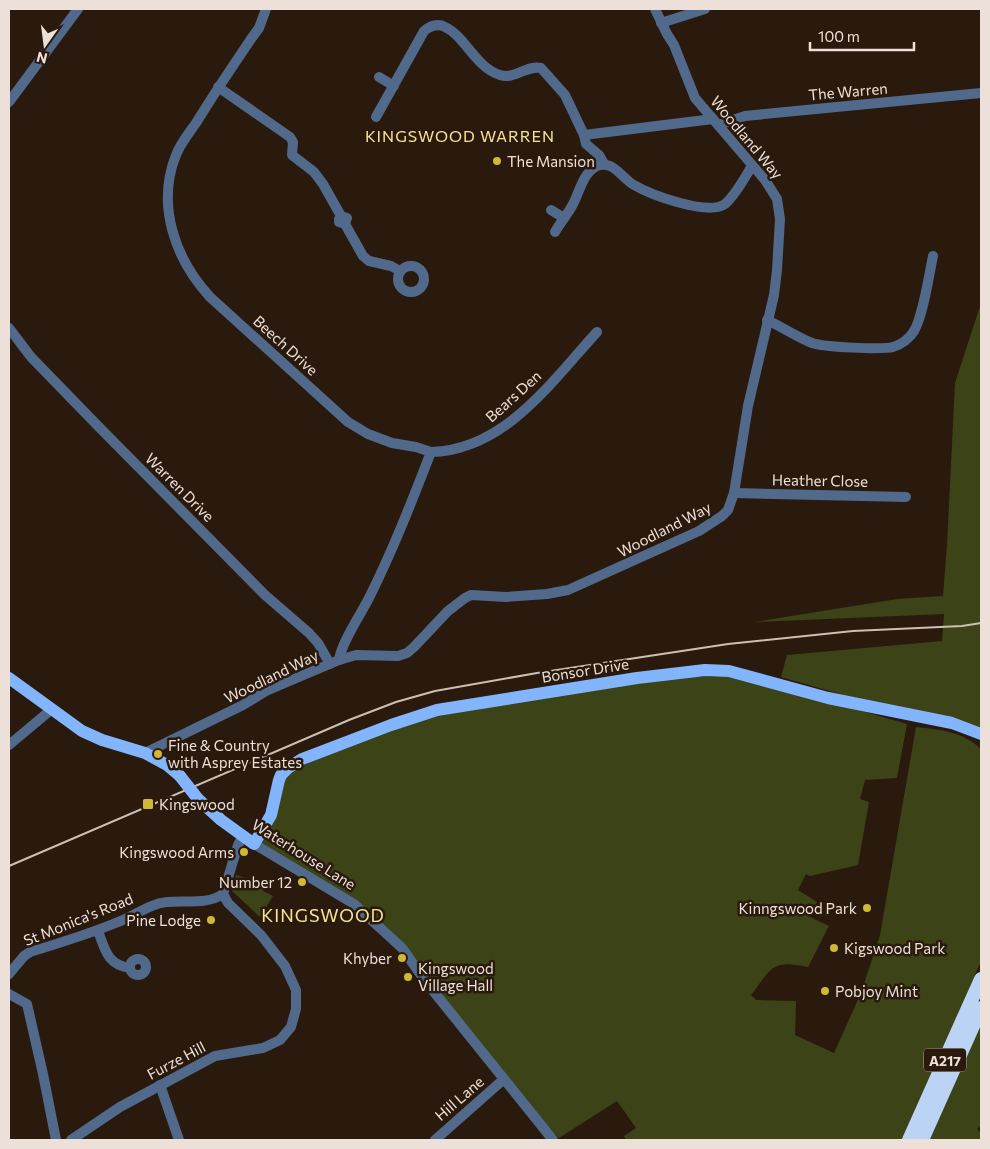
<svg xmlns="http://www.w3.org/2000/svg" width="990" height="1149" font-family="Commissioner,sans-serif">
<style>
.green{fill:#3c4317}
.lines{fill:none;stroke-linecap:round;stroke-linejoin:round}
.minor{stroke:#51698a;stroke-width:10}
.major{stroke:#83b5fc;stroke-width:12}
.highway{stroke:#bbd3f5;stroke-width:14}
.rail{stroke:#ccbfb6;stroke-width:2}
.major-bridge{stroke:#83b5fc;stroke-width:12}
.poi-dot{fill:#d1b736;stroke:#2a190d;stroke-width:2}
.labels{text-anchor:middle;dominant-baseline:central;stroke-width:5;stroke-linejoin:round;paint-order:stroke}
.shield{fill:#2a190d;stroke:#b2a49b;stroke-width:1}
.shield-label{font-size:14px;font-weight:bold;fill:#ece0d8}
.street-label{font-size:15px;fill:#ece0d8;stroke:#2a190d}
.poi-label{font-size:15px;fill:#ece0d8;stroke:#2a190d;text-anchor:start}
.neighbourhood-label{font-size:16px;letter-spacing:1px;fill:#f5e495;stroke:#2a190d}
.quarter-label{font-size:18px;letter-spacing:1px;fill:#f5e495;stroke:#2a190d}
</style>
<rect width="100%" height="100%" fill="#2a190d"/>
<!-- green -->
<g class="green">
<polygon points="981,303 981,728 847,696 781,677 787,655 942,641 944,614 755,622 897,599 943,596 947,545 955,383"/>
<path d="M728,676L782,688L907,724L897,778L865,780L860,799L869,802L858,865L810,876L806,874L798,890L817,902L810,917L829,926L808,967C771,959 772,968 751,995L756,1000L796,1001L795,1035L834,1053L861,993L880,935L916,727C941,730 962,731 981,749V961L903,1140H626L624,1136L636,1128L617,1101L559,1138L504,1079L402,948L354,904L254,844L281,775L391,725L637,678Z"/>
<polygon points="236,875 265,883 263,891 273,896 260,917 232,891"/>
<polygon points="981,1021 981,1125 977,1129 981,1133 981,1140 929,1140"/>
</g>
<g class="lines">
<!-- minor -->
<g class="minor">
<path d="M266,9L259,28L251,39C232,67 214,94 196,123C189,133 180,144 176,155C156,205 175,259 210,297L348,422L368,434L392,443L416,447L431,452C412,501 393,550 369,598C361,614 341,643 339,660"/>
<polyline points="661,23 705,9"/>
<polyline points="379,77 394,86"/>
<polyline points="218,87 290,137 293,142 292,155 314,172 323,184 341,216"/>
<polyline points="9,102 78,9"/>
<path d="M376,117L424,31C430,26 437,23 445,27C465,36 476,68 500,75C514,80 526,65 541,68L565,95L584,135L586,144L599,155L604,164"/>
<polyline points="718,125 745,116 981,93"/>
<polyline points="584,135 713,119"/>
<polyline points="551,210 564,218"/>
<polyline points="345,224 347,218 341,216 339,219 339,222 345,224 363,256 369,261 391,266 400,271"/>
<path d="M555,232C560,223 567,215 572,206C579,194 582,175 595,167C600,164 604,164 610,166C619,170 625,180 634,185C651,195 708,216 725,204C735,196 745,177 752,166"/>
<circle cx="411" cy="279" r="13"/>
<path d="M767,320C782,327 797,337 812,343C823,347 882,350 893,347C901,345 910,338 914,331C923,316 929,275 933,256"/>
<polyline points="9,328 31,357 98,426 265,595 309,633 318,643 330,664"/>
<path d="M431,452C505,450 551,382 597,332"/>
<polyline points="734,493 906,497"/>
<polyline points="9,745 52,709"/>
<polyline points="145,753 243,705 266,691 339,660 356,655 398,656 407,653 414,647 448,611 465,598 471,595 506,597 547,594 568,590 699,531 722,516 728,510 734,493 748,406 774,295 777,270 780,219 777,199 765,180 695,98 674,45 667,34 655,9"/>
<polyline points="254,844 354,904 402,948 426,982 553,1140"/>
<path d="M98,931C105,949 107,965 130,968"/>
<circle cx="138" cy="967" r="8"/>
<path d="M9,974L24,956L30,952C60,943 89,934 118,922C135,916 148,904 167,902C186,900 207,905 223,894"/>
<polyline points="9,994 27,1004 43,1074 56,1140"/>
<polyline points="160,1085 179,1140"/>
<polyline points="71,1140 120,1107 215,1056 263,1048 280,1040 291,1027 296,1009 296,990 285,966 261,935 228,903 223,894 238,845 243,836"/>
<polyline points="435,1140 504,1079"/>
</g>
<!-- major -->
<g class="major">
<polyline points="9,678 82,731 102,740 145,753 167,765 180,776"/>
<polyline points="198,799 221,820 254,844 271,815 279,780 281,775 288,768 302,759 391,725 437,710 637,678 705,670 729,671 828,698 952,723 981,734"/>
</g>
<!-- highway -->
<g class="highway">
<polyline points="909,1140 981,979"/>
<polyline points="922,1140 981,1008"/>
</g>
<!-- rail -->
<polyline class="rail" points="9,866 349,720 396,702 435,691 537,673 728,644 853,631 962,626 981,623"/>
<!-- major-bridge -->
<polyline class="major-bridge" points="180,776 198,799"/>
</g>
<!-- markers -->
<g class="poi-dot">
<circle cx="497" cy="161" r="5"/>
<circle cx="158" cy="754" r="5"/>
<rect x="142" y="798" width="12" height="12" rx="2.5"/>
<circle cx="244" cy="852" r="5"/>
<circle cx="302" cy="882" r="5"/>
<circle cx="867" cy="908" r="5"/>
<circle cx="211" cy="920" r="5"/>
<circle cx="834" cy="948" r="5"/>
<circle cx="402" cy="958" r="5"/>
<circle cx="408" cy="977" r="5"/>
<circle cx="825" cy="991" r="5"/>
</g>
<g class="labels">
<!-- shield labels -->
<rect class="shield" x="924" y="1048.5" width="42" height="23" rx="4"/>
<g class="shield-label">
<text x="945" y="1060">A217</text>
</g>
<!-- street labels -->
<g class="street-label">
<text transform="translate(848 91) rotate(-5)">The Warren</text>
<text transform="translate(747 137) rotate(50)">Woodland Way</text>
<text transform="translate(286 345) rotate(42)">Beech Drive</text>
<text transform="translate(513 396) rotate(-42)">Bears Den</text>
<text transform="translate(820 480) rotate(1)">Heather Close</text>
<text transform="translate(180 487) rotate(45)">Warren Drive</text>
<text transform="translate(664 529) rotate(-27)">Woodland Way</text>
<text transform="translate(585 670) rotate(-9)">Bonsor Drive</text>
<text transform="translate(271 676) rotate(-26)">Woodland Way</text>
<text transform="translate(304 854) rotate(32)">Waterhouse Lane</text>
<text transform="translate(78 919) rotate(-22)">St Monica's Road</text>
<text transform="translate(176 1060) rotate(-28)">Furze Hill</text>
<text transform="translate(459 1098) rotate(-41)">Hill Lane</text>
</g>
<!-- poi labels -->
<g class="poi-label">
<text x="507" y="161">The Mansion</text>
<text x="168" y="745">Fine &amp; Country<tspan x="168" dy="17">with Asprey Estates</tspan></text>
<text x="159" y="804">Kingswood</text>
<text x="234" y="852" text-anchor="end">Kingswood Arms</text>
<text x="292" y="882" text-anchor="end">Number 12</text>
<text x="857" y="908" text-anchor="end">Kinngswood Park</text>
<text x="201" y="920" text-anchor="end">Pine Lodge</text>
<text x="844" y="948">Kigswood Park</text>
<text x="392" y="958" text-anchor="end">Khyber</text>
<text x="418" y="968">Kingswood<tspan x="418" dy="17">Village Hall</tspan></text>
<text x="835" y="991">Pobjoy Mint</text>
</g>
<!-- neighbourhood labels -->
<g class="neighbourhood-label">
<text x="460" y="135">KINGSWOOD WARREN</text>
</g>
<!-- quarter labels -->
<g class="quarter-label">
<text x="323" y="915">KINGSWOOD</text>
</g>
</g>
<!-- border -->
<rect width="990" height="1149" fill="none" stroke="#ece0d8" stroke-width="20"/>
<!-- north arrow -->
<g transform="translate(45 45) rotate(194)" stroke="#2a190d" stroke-width="4" paint-order="stroke">
<path d="M0-4L9 19L0 12L-9 19Z" fill="#ece0d8"/>
<text y="-8" font-size="14" font-weight="bold" text-anchor="middle" fill="#ece0d8">N</text>
</g>
<!-- scale -->
<path d="M810 42v8h104v-8" fill="none" stroke="#ece0d8" stroke-width="2.5"/>
<text x="818" y="42" font-size="15" fill="#ece0d8" stroke="#2a190d" stroke-width="4" paint-order="stroke">100 m</text>
</svg>
